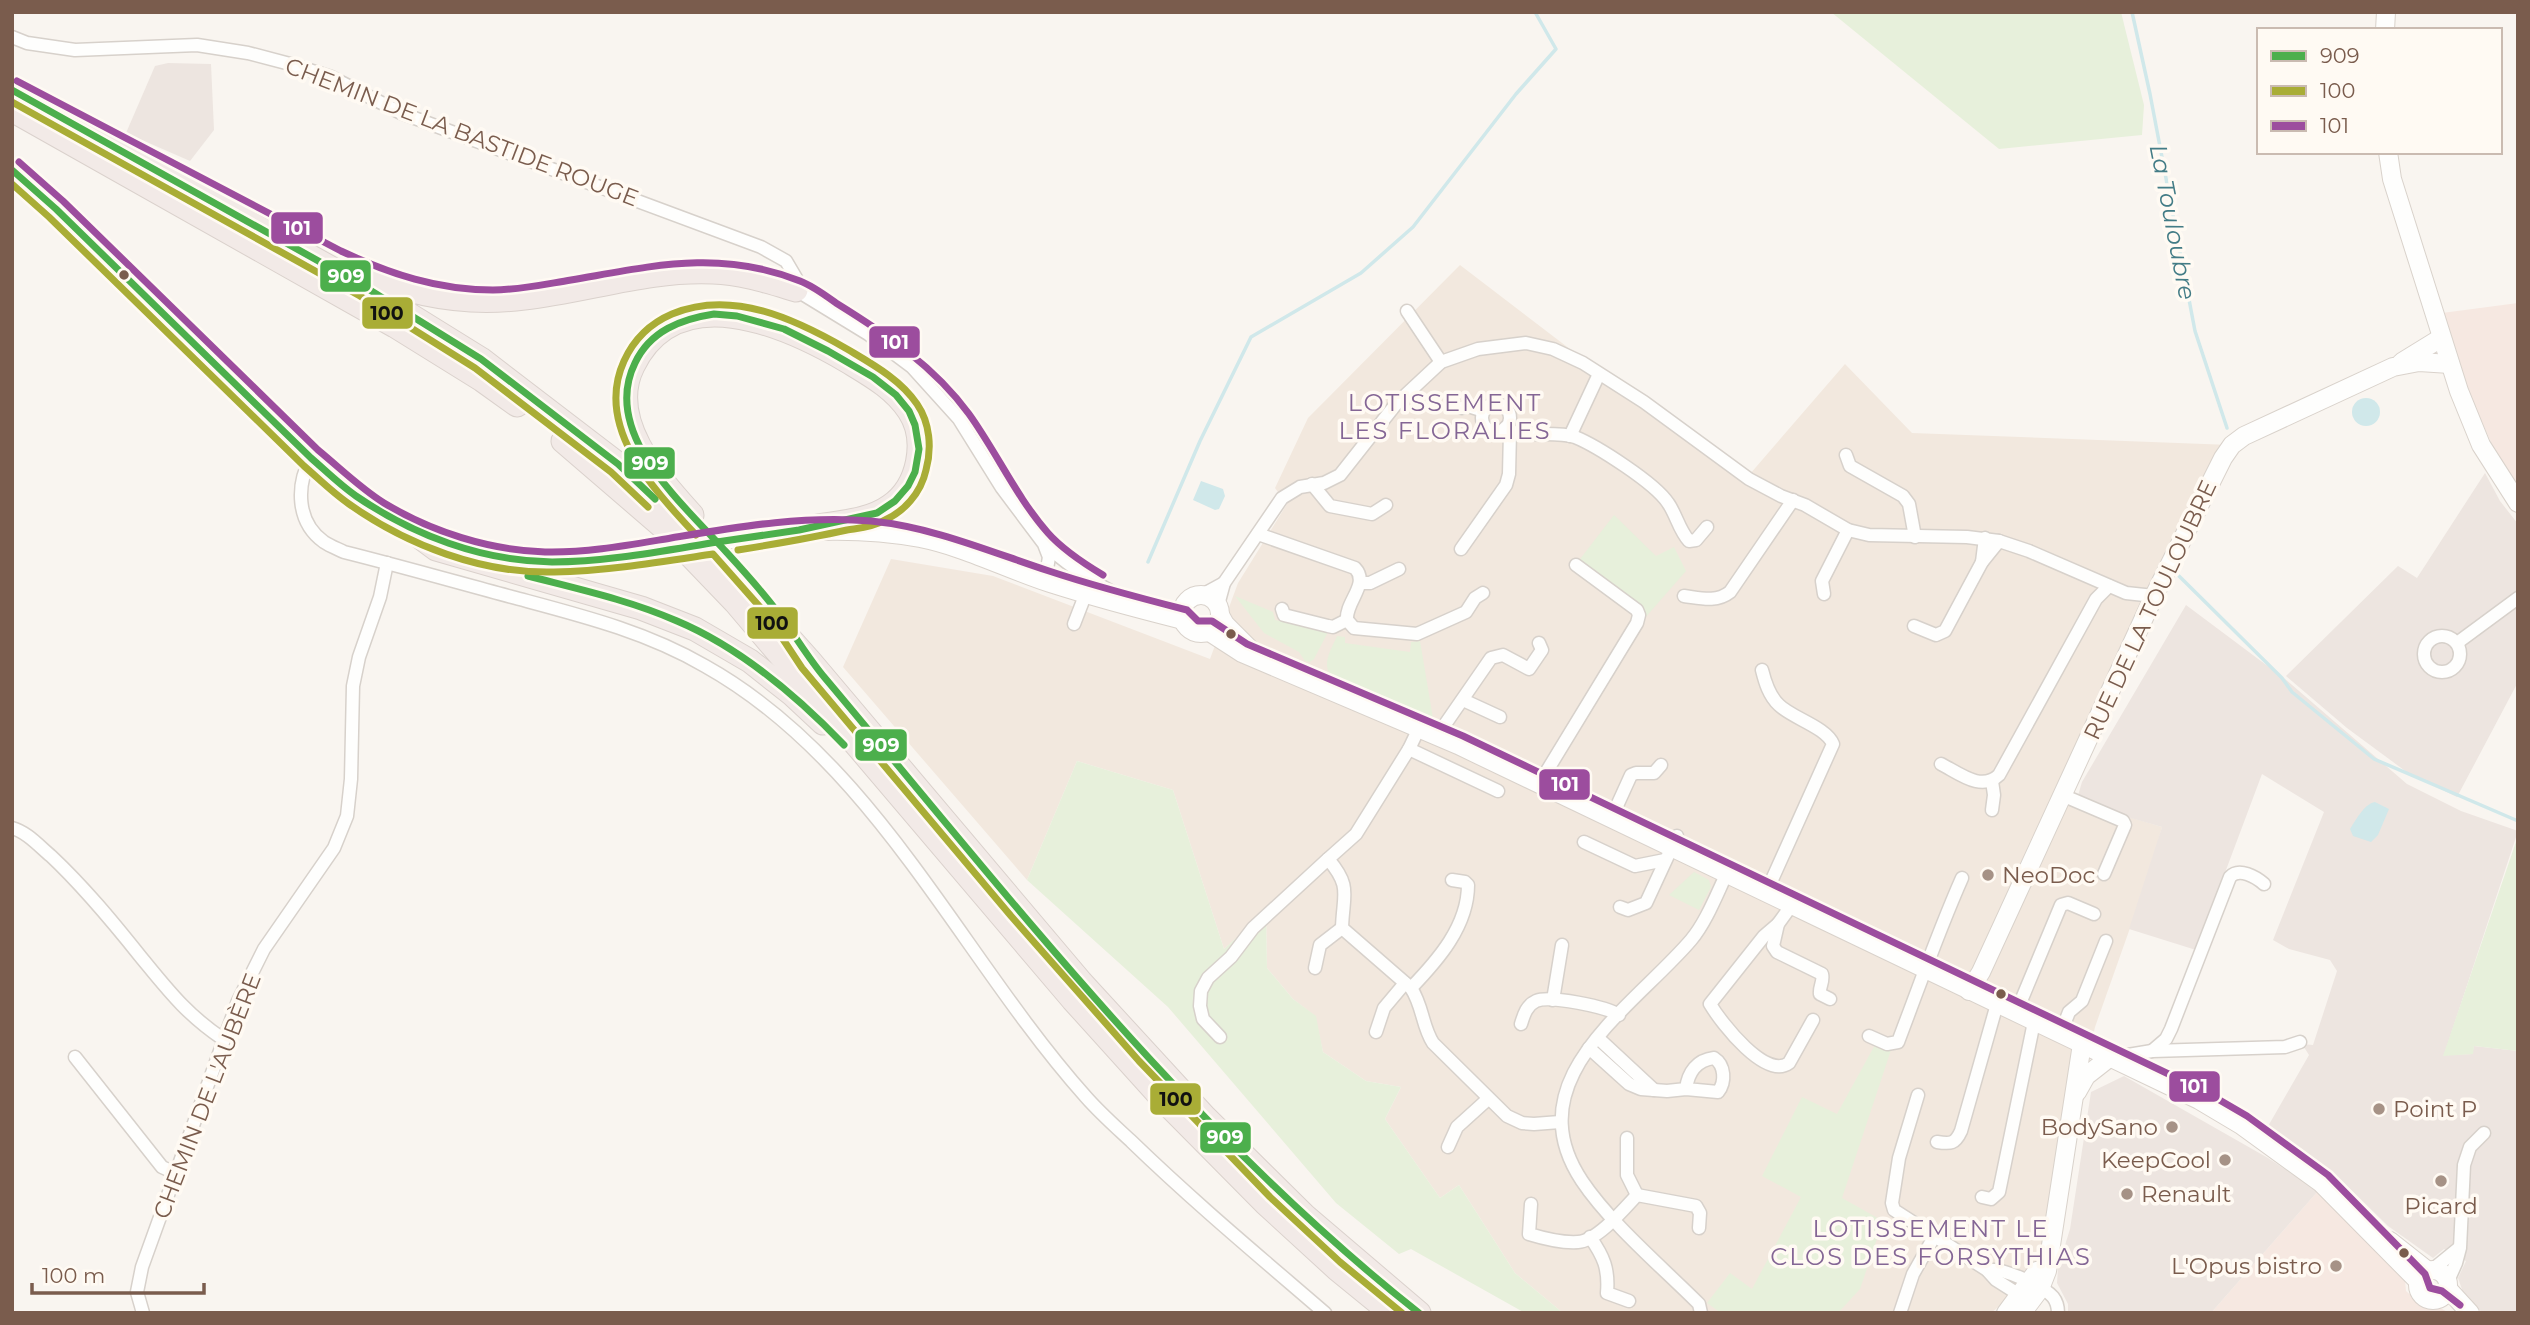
<svg xmlns="http://www.w3.org/2000/svg" width="2530" height="1325" font-family="Montserrat,sans-serif">
<style>
.residential{fill:#f2e8de}
.commercial{fill:#f6e8e1}
.industrial{fill:#ede5e0}
.green{fill:#e7f0db}
.water{fill:#d0e8ea}
.lines{fill:none;stroke-linecap:round;stroke-linejoin:round}
.stream{stroke:#d0e8ea;stroke-width:3.5}
.street-casing{stroke:#d7d1cb;stroke-width:15}
.secondary-casing{stroke:#d9d2cb;stroke-width:20}
.highway-casing{stroke:#dad1cc;stroke-width:25}
.street{stroke:#fefefd;stroke-width:12}
.secondary{stroke:#fefefd;stroke-width:18}
.highway{stroke:#f2eae7;stroke-width:23}
.secondary-bridge-casing{stroke:#d9d2cb;stroke-width:20;stroke-linecap:butt}
.secondary-bridge{stroke:#fefefd;stroke-width:18}
.bus-1-casing{stroke:#fffaf3;stroke-width:12}
.bus-2-casing{stroke:#fffaf3;stroke-width:12}
.bus-3-casing{stroke:#fffaf3;stroke-width:12}
.bus-1{stroke:#4caf4c;stroke-width:7}
.bus-2{stroke:#a9ad36;stroke-width:7}
.bus-3{stroke:#9c4d9e;stroke-width:7}
.bus-dot{fill:#7a5c4d;stroke:#fffaf3;stroke-width:2.5}
.poi-dot{fill:#a69286;stroke:#fffaf3;stroke-width:2.5}
.labels{text-anchor:middle;dominant-baseline:central;stroke-width:7;stroke-linejoin:round;paint-order:stroke}
.street-label{font-size:23px;fill:#7a5c4d;stroke:#fffaf3}
.poi-label{font-size:23px;fill:#7a5c4d;stroke:#fffaf3;text-anchor:start}
.water-label{font-size:24px;font-style:italic;fill:#437c86;stroke:#fffaf3}
.neighbourhood-label{font-size:24px;letter-spacing:2px;fill:#846695;stroke:#fffaf3}
.line-badge{stroke:#fffaf3;stroke-width:2.5}
.badge-label{font-size:19px;text-anchor:middle;font-weight:bold;fill:#fff}
.pale-badge-label{font-size:19px;text-anchor:middle;font-weight:bold;fill:#111}
</style>
<rect width="100%" height="100%" fill="#f9f5f0"/>
<!-- residential -->
<polygon class="residential" points="1460,265 1621,388 1750,474 1845,364 1912,433 2231,445 2133,618 2057,795 2162,827 2147,880 2095,1027 2044,1254 2008,1299 1991,1313 1563,1313 1515,1273 1459,1185 1440,1198 1385,1119 1401,1087 1366,1081 1323,1052 1315,1016 1293,999 1267,968 1266,912 1224,949 1173,790 1077,761 1027,880 843,667 891,559 993,576 1210,659 1238,583 1287,504 1275,488 1308,418"/>
<!-- commercial -->
<g class="commercial">
<polygon points="2518,303 2518,486 2498,458 2457,366 2442,313"/>
<polygon points="2318,1191 2405,1280 2406,1291 2424,1307 2437,1306 2449,1313 2211,1313"/>
</g>
<!-- industrial -->
<g class="industrial">
<polygon points="168,63 211,64 214,130 190,161 126,133 155,66"/>
<polygon points="2485,473 2500,501 2518,524 2518,682 2457,797 2408,773 2347,728 2286,676 2398,566 2417,578"/>
<polygon points="2186,605 2285,679 2407,784 2461,811 2518,831 2444,1055 2472,1054 2474,1046 2518,1051 2518,1313 2483,1313 2465,1298 2458,1278 2466,1261 2444,1249 2433,1258 2388,1226 2341,1180 2302,1149 2267,1128 2309,1055 2302,1044 2313,1045 2337,971 2330,960 2289,949 2273,940 2324,812 2262,774 2196,950 2129,929 2162,827 2076,802 2082,782"/>
<polygon points="2124,1076 2268,1158 2318,1191 2211,1313 2068,1313 2068,1304 2057,1283 2058,1268 2070,1229 2091,1092"/>
</g>
<!-- green -->
<g class="green">
<polygon points="1831,12 2121,12 2144,105 2142,135 1999,149"/>
<polygon points="1614,515 1656,556 1674,547 1686,571 1644,619 1577,563"/>
<polygon points="1235,596 1273,612 1275,620 1329,630 1314,659 1310,662 1305,661 1299,652 1264,633"/>
<path d="M1337,636L1345,637V643L1410,652L1411,642L1420,641L1434,724L1332,677C1321,664 1331,650 1337,636Z"/>
<polygon points="1077,761 1173,790 1224,949 1266,911 1267,968 1293,999 1316,1016 1323,1052 1366,1081 1401,1087 1385,1119 1440,1198 1459,1185 1515,1273 1563,1313 1525,1313 1411,1249 1399,1254 1336,1203 1168,1007 1027,880"/>
<polygon points="2518,836 2518,1051 2474,1046 2473,1054 2443,1056"/>
<polygon points="1694,872 1709,880 1711,887 1699,910 1669,895"/>
<polygon points="1876,1043 1891,1050 1842,1198 1883,1221 1860,1289 1838,1313 1721,1313 1707,1303 1730,1273 1752,1289 1801,1197 1762,1176 1802,1097 1837,1114"/>
</g>
<!-- water -->
<g class="water">
<circle cx="2366" cy="412" r="14"/>
<polygon points="1201,481 1223,489 1225,496 1219,509 1215,510 1193,500"/>
<path d="M2375,802L2389,809L2378,835L2371,842L2353,836L2350,829C2356,820 2364,804 2375,802Z"/>
</g>
<g class="lines">
<!-- stream -->
<g class="stream">
<polyline points="2132,12 2150,94 2195,331 2227,428"/>
<polyline points="1148,562 1200,441 1251,337 1361,273 1413,227 1516,94 1556,49 1535,12"/>
<polyline points="2179,576 2282,678 2292,692 2374,759 2518,821"/>
</g>
<!-- street casing -->
<g class="street-casing">
<g id="street">
<polyline points="12,37 27,43 75,50 197,45 248,53 290,64 331,77 401,113 761,247 786,261 796,278 796,290 868,334 912,367 959,419 1002,488 1044,544 1049,557 1045,581"/>
<polyline points="1407,311 1441,362"/>
<circle cx="1496" cy="418" r="14"/>
<polyline points="1462,408 1468,406 1484,411"/>
<path d="M1505,428C1520,439 1555,430 1575,437C1597,446 1655,483 1668,503C1676,514 1679,530 1689,541L1696,540L1707,527"/>
<polyline points="1570,436 1599,374"/>
<polyline points="1846,455 1850,466 1903,496 1909,504 1915,537"/>
<path d="M311,458C296,485 296,522 324,542C330,546 338,549 344,552C400,566 456,582 512,597C579,615 645,631 705,666C875,761 961,957 1086,1097C1100,1113 1117,1128 1132,1142C1194,1202 1260,1257 1325,1313"/>
<polyline points="1312,484 1330,506 1372,514 1386,505"/>
<path d="M1258,534L1355,568C1370,584 1345,602 1347,620"/>
<polyline points="1985,538 1982,562 1999,541"/>
<path d="M1045,545C1071,567 1096,585 1126,599"/>
<polyline points="1461,549 1506,485 1509,474 1510,432"/>
<polyline points="1361,583 1370,583 1399,569"/>
<polyline points="1824,594 1822,581 1848,530"/>
<polyline points="1202,595 1224,583"/>
<path d="M1684,596C1700,598 1716,603 1730,592L1793,500"/>
<polyline points="1218,605 1224,583 1282,498 1300,487 1324,483 1340,475 1396,404 1441,362 1478,349 1526,343 1553,349 1583,363 1644,402 1749,479 1781,496 1805,505 1848,530 1869,535 1967,537 1999,541 2029,551 2126,593 2154,596"/>
<polyline points="1282,609 1284,615 1328,626 1333,627 1347,620"/>
<polyline points="1347,620 1354,628 1417,634 1466,612 1475,598 1483,593"/>
<polyline points="1074,624 1086,593"/>
<polyline points="1914,626 1936,635 1945,631 1982,562"/>
<circle cx="2442" cy="654" r="18"/>
<polyline points="2457,643 2518,598"/>
<path d="M1762,670C1765,682 1769,696 1779,705C1792,718 1826,727 1833,744L1766,893"/>
<polyline points="1463,700 1500,717"/>
<path d="M1419,728L1409,749L1356,834L1328,859C1352,887 1343,894 1342,928L1411,988C1423,1006 1422,1026 1433,1043L1507,1116L1522,1123L1534,1124L1560,1122"/>
<polyline points="1437,736 1491,658 1503,655 1529,669 1542,650 1539,643"/>
<polyline points="1409,749 1498,791"/>
<path d="M1941,764C1959,773 1981,792 1999,775L2096,599L2109,586"/>
<polyline points="1539,784 1637,623 1639,615 1637,610 1576,565"/>
<polyline points="2062,795 2123,821 2125,825 2104,874"/>
<polyline points="1992,810 1994,795 1992,781"/>
<polyline points="1611,819 1631,775 1636,773 1654,773 1661,765"/>
<path d="M12,828C27,832 39,846 51,856C84,887 112,921 140,956C168,990 186,1014 223,1039"/>
<polyline points="1584,842 1635,866 1665,860"/>
<path d="M1791,906L1778,924L1773,946L1777,952L1822,974C1824,982 1819,986 1820,994L1830,999"/>
<polyline points="1620,907 1628,910 1646,903 1677,836"/>
<path d="M1778,924L1764,936L1710,1004C1722,1024 1766,1080 1789,1063L1813,1020"/>
<polyline points="1315,968 1320,945 1342,928"/>
<path d="M1411,988C1438,960 1468,926 1468,885L1465,882L1452,880"/>
<polyline points="1553,1000 1562,945"/>
<polyline points="2016,1013 2061,905 2068,903 2094,914"/>
<path d="M1521,1024C1524,1014 1527,1005 1536,1001C1550,995 1607,1007 1619,1015"/>
<polyline points="1376,1032 1384,1008 1405,983"/>
<polyline points="2060,1035 2069,1012 2082,1001 2106,941"/>
<path d="M1869,1036L1887,1044L1898,1042C1919,987 1938,932 1962,878"/>
<polyline points="1220,1037 1203,1019 1200,1006 1201,991 1208,978 1231,957 1253,928 1328,859"/>
<polyline points="1598,1038 1654,1090"/>
<path d="M1589,1048L1629,1084L1641,1089L1667,1091L1686,1089L1718,1092C1726,1082 1725,1065 1714,1058C1697,1060 1688,1072 1686,1089"/>
<path d="M2152,1051L2166,1039L2171,1029L2230,877C2239,867 2256,877 2264,884"/>
<polyline points="75,1057 162,1167 175,1173"/>
<polyline points="2110,1058 2152,1051 2285,1047 2300,1042"/>
<polyline points="1918,1095 1899,1158 1892,1203 1894,1210 1987,1270 1996,1280 2026,1299"/>
<polyline points="1627,1138 1627,1175 1637,1195"/>
<path d="M1937,1142C1951,1144 1955,1144 1961,1131L1997,1004"/>
<polyline points="1448,1147 1457,1127 1488,1099"/>
<polyline points="1982,1197 1991,1199 1999,1192 2034,1022"/>
<path d="M1531,1204L1529,1234C1542,1238 1563,1243 1578,1242C1597,1241 1624,1209 1637,1195L1696,1206L1700,1213L1699,1228"/>
<path d="M1590,1237C1604,1257 1609,1269 1607,1293L1629,1301"/>
<path d="M1987,1270C2002,1267 2043,1286 2053,1297C2057,1302 2058,1307 2058,1313"/>
<polyline points="2432,1270 2459,1248"/>
<polyline points="2448,1281 2456,1263 2460,1248 2464,1165 2470,1147 2484,1133"/>
<polyline points="143,1313 137,1292 142,1267 238,1001 264,949 334,848 347,816 351,779 353,686 359,657 380,597 387,563"/>
<path d="M1701,1313L1699,1304C1663,1268 1610,1223 1582,1181C1514,1079 1633,1008 1691,940C1706,922 1716,896 1726,875"/>
<polyline points="1900,1313 1913,1274 1934,1237"/>
</g>
</g>
<!-- secondary casing -->
<g class="secondary-casing">
<g id="secondary">
<polyline points="2385,30 2386,12"/>
<polyline points="2388,152 2392,179 2459,391 2481,445 2518,503"/>
<polyline points="12,170 56,209 311,458 354,495 416,531"/>
<polyline points="2402,362 2441,338"/>
<path d="M745,537C804,530 861,527 920,538C965,547 1007,569 1050,583C1094,597 1139,609 1183,620"/>
<polyline points="485,554 551,562 635,554"/>
<circle cx="1201" cy="614" r="19"/>
<polyline points="1220,615 1225,624 1253,652"/>
<polyline points="1208,631 1242,653 1458,745 2199,1100 2241,1125 2321,1183 2418,1281"/>
<polyline points="1969,991 1981,972 2154,596 2223,458 2232,445 2244,436 2393,367 2419,362 2450,364"/>
<polyline points="2077,1092 2086,1076 2109,1058"/>
<polyline points="2390,1241 2428,1271"/>
<circle cx="2433" cy="1285" r="15"/>
<polyline points="2448,1289 2470,1313"/>
<polyline points="2006,1313 2037,1271"/>
<polyline points="2022,1313 2040,1289 2047,1271 2082,1044"/>
</g>
</g>
<!-- highway casing -->
<g class="highway-casing">
<g id="highway">
<polyline points="12,90 365,287 481,359 618,464 683,525 744,587 810,661 1081,982 1205,1117 1304,1215 1419,1313"/>
<polyline points="12,110 395,326 482,380 517,405"/>
<path d="M363,274C414,296 469,305 524,298C587,291 649,269 713,272C742,273 769,282 796,290"/>
<polyline points="563,441 664,528 735,602 1073,1000 1167,1104 1265,1203 1337,1269 1391,1313"/>
<path d="M692,515C658,477 606,420 633,366C676,277 784,324 847,361C870,375 894,388 909,411C928,440 919,486 890,506C865,524 828,522 799,530"/>
<polyline points="405,526 436,549 641,608 695,629 750,661 793,695 823,723"/>
</g>
</g>
<!-- street -->
<use href="#street" class="street"/>
<!-- secondary -->
<use href="#secondary" class="secondary"/>
<!-- highway -->
<use href="#highway" class="highway"/>
<!-- secondary-bridge casing -->
<g class="secondary-bridge-casing">
<polyline id="secondary-bridge" points="635,554 745,537"/>
</g>
<!-- secondary-bridge -->
<use href="#secondary-bridge" class="secondary-bridge"/>
<!-- bus-1 casing -->
<g class="bus-1-casing">
<g id="bus-1">
<polyline points="12,90 365,287 481,359 618,464 655,499"/>
<path d="M12,170L56,209L311,458C326,471 340,485 356,496C413,535 481,561 552,562C607,562 662,551 717,542"/>
<path d="M714,314L737,316L784,329L828,351L873,377L896,395L909,411L915,425L919,449L915,472L908,486L895,501L877,513L799,530L717,542C675,497 602,430 635,363C650,331 681,319 714,314Z"/>
<path d="M717,542C738,565 760,588 779,614C795,635 808,658 825,678C1011,899 1191,1133 1419,1313"/>
<path d="M528,576C578,589 629,600 677,621C741,648 796,695 844,745"/>
</g>
</g>
<!-- bus-2 casing -->
<g class="bus-2-casing">
<g id="bus-2">
<polyline points="12,102 360,296 475,368 611,472 648,507"/>
<path d="M12,184L49,217L304,466C319,479 333,493 349,504C407,545 482,574 554,572C607,571 660,562 713,554L767,615L802,668L1011,916L1139,1061L1270,1197L1340,1262L1402,1313"/>
<path d="M696,535C653,489 594,427 624,361C634,339 651,323 672,314C732,289 795,319 847,349C872,364 900,379 917,404C930,423 932,448 926,470C921,493 904,512 883,521C873,527 859,528 847,530C811,538 775,544 738,550"/>
</g>
</g>
<!-- bus-3 casing -->
<g class="bus-3-casing">
<g id="bus-3">
<path d="M17,81L341,251C390,274 438,290 493,290C519,290 546,284 571,280C653,266 719,249 800,281C813,286 825,295 836,303C886,334 934,366 969,414C997,453 1017,498 1048,533C1063,550 1083,563 1103,575"/>
<path d="M19,162L63,201L318,450C340,468 360,488 384,503C432,532 489,550 545,552C587,553 629,545 671,538C737,527 804,515 871,521C933,527 991,552 1049,571C1094,586 1140,598 1187,610L1198,621H1212L1247,644L1463,736L2204,1091L2247,1116L2328,1175L2425,1274L2430,1288L2442,1291L2460,1305"/>
</g>
</g>
<!-- bus-1 -->
<use href="#bus-1" class="bus-1"/>
<!-- bus-2 -->
<use href="#bus-2" class="bus-2"/>
<!-- bus-3 -->
<use href="#bus-3" class="bus-3"/>
</g>
<!-- markers -->
<g class="bus-dot">
<circle cx="124" cy="275" r="6"/>
<circle cx="1231" cy="634" r="6"/>
<circle cx="2001" cy="994" r="6"/>
<circle cx="2404" cy="1253" r="6"/>
</g>
<g class="poi-dot">
<circle cx="1988" cy="875" r="7"/>
<circle cx="2379" cy="1109" r="7"/>
<circle cx="2172" cy="1127" r="7"/>
<circle cx="2225" cy="1160" r="7"/>
<circle cx="2441" cy="1181" r="7"/>
<circle cx="2127" cy="1194" r="7"/>
<circle cx="2336" cy="1266" r="7"/>
</g>
<g class="labels">
<!-- street labels -->
<g class="street-label">
<text transform="translate(462 132) rotate(21)">CHEMIN DE LA BASTIDE ROUGE</text>
<text transform="translate(2150 610) rotate(-65)">RUE DE LA TOULOUBRE</text>
<text transform="translate(207 1096) rotate(-69)">CHEMIN DE L'AUBÈRE</text>
</g>
<!-- poi labels -->
<g class="poi-label">
<text x="2002" y="875">NeoDoc</text>
<text x="2393" y="1109">Point P</text>
<text x="2158" y="1127" text-anchor="end">BodySano</text>
<text x="2211" y="1160" text-anchor="end">KeepCool</text>
<text x="2141" y="1194">Renault</text>
<text x="2441" y="1206" text-anchor="middle">Picard</text>
<text x="2322" y="1266" text-anchor="end">L'Opus bistro</text>
</g>
<!-- water labels -->
<g class="water-label">
<text transform="translate(2173 222) rotate(79)">La Touloubre</text>
</g>
<!-- neighbourhood labels -->
<g class="neighbourhood-label">
<text x="1445" y="402">LOTISSEMENT<tspan x="1445" dy="28">LES FLORALIES</tspan></text>
<text x="1931" y="1228">LOTISSEMENT LE<tspan x="1931" dy="28">CLOS DES FORSYTHIAS</tspan></text>
</g>
</g>
<g class="line-badge">
<rect x="270" y="211" width="54" height="34" rx="7" fill="#9c4d9e"/>
<rect x="319" y="259" width="53" height="34" rx="7" fill="#4caf4c"/>
<rect x="361" y="296" width="53" height="34" rx="7" fill="#a9ad36"/>
<rect x="868" y="325" width="53" height="34" rx="7" fill="#9c4d9e"/>
<rect x="623" y="446" width="53" height="34" rx="7" fill="#4caf4c"/>
<rect x="746" y="606" width="53" height="34" rx="7" fill="#a9ad36"/>
<rect x="854" y="728" width="54" height="34" rx="7" fill="#4caf4c"/>
<rect x="1538" y="768" width="53" height="33" rx="7" fill="#9c4d9e"/>
<rect x="2168" y="1070" width="53" height="33" rx="7" fill="#9c4d9e"/>
<rect x="1149" y="1082" width="53" height="34" rx="7" fill="#a9ad36"/>
<rect x="1199" y="1121" width="53" height="33" rx="7" fill="#4caf4c"/>
</g>
<g class="badge-label">
<text x="297" y="235">101</text>
<text x="346" y="283">909</text>
<text x="895" y="349">101</text>
<text x="650" y="470">909</text>
<text x="881" y="752">909</text>
<text x="1565" y="791">101</text>
<text x="2194" y="1093">101</text>
<text x="1225" y="1144">909</text>
</g>
<g class="pale-badge-label">
<text x="387" y="320">100</text>
<text x="772" y="630">100</text>
<text x="1176" y="1106">100</text>
</g>
<!-- border -->
<rect width="2530" height="1325" fill="none" stroke="#7a5c4d" stroke-width="28"/>
<!-- legend -->
<rect x="2257" y="28" width="245" height="126" fill="#fffaf3" stroke="#cabbb1" stroke-width="2"/>
<rect x="2271" y="51" width="35" height="10" fill="#4caf4c" stroke="#cabbb1" stroke-width="2"/>
<text x="2320" y="63" font-size="21" fill="#7a5c4d">909</text>
<rect x="2271" y="86" width="35" height="10" fill="#a9ad36" stroke="#cabbb1" stroke-width="2"/>
<text x="2320" y="98" font-size="21" fill="#7a5c4d">100</text>
<rect x="2271" y="121" width="35" height="10" fill="#9c4d9e" stroke="#cabbb1" stroke-width="2"/>
<text x="2320" y="133" font-size="21" fill="#7a5c4d">101</text>
<!-- scale -->
<path d="M32 1283v10h172v-10" fill="none" stroke="#7a5c4d" stroke-width="3.5"/>
<text x="42" y="1283" font-size="21" fill="#7a5c4d" stroke="#fffaf3" stroke-width="5" paint-order="stroke">100 m</text>
</svg>
